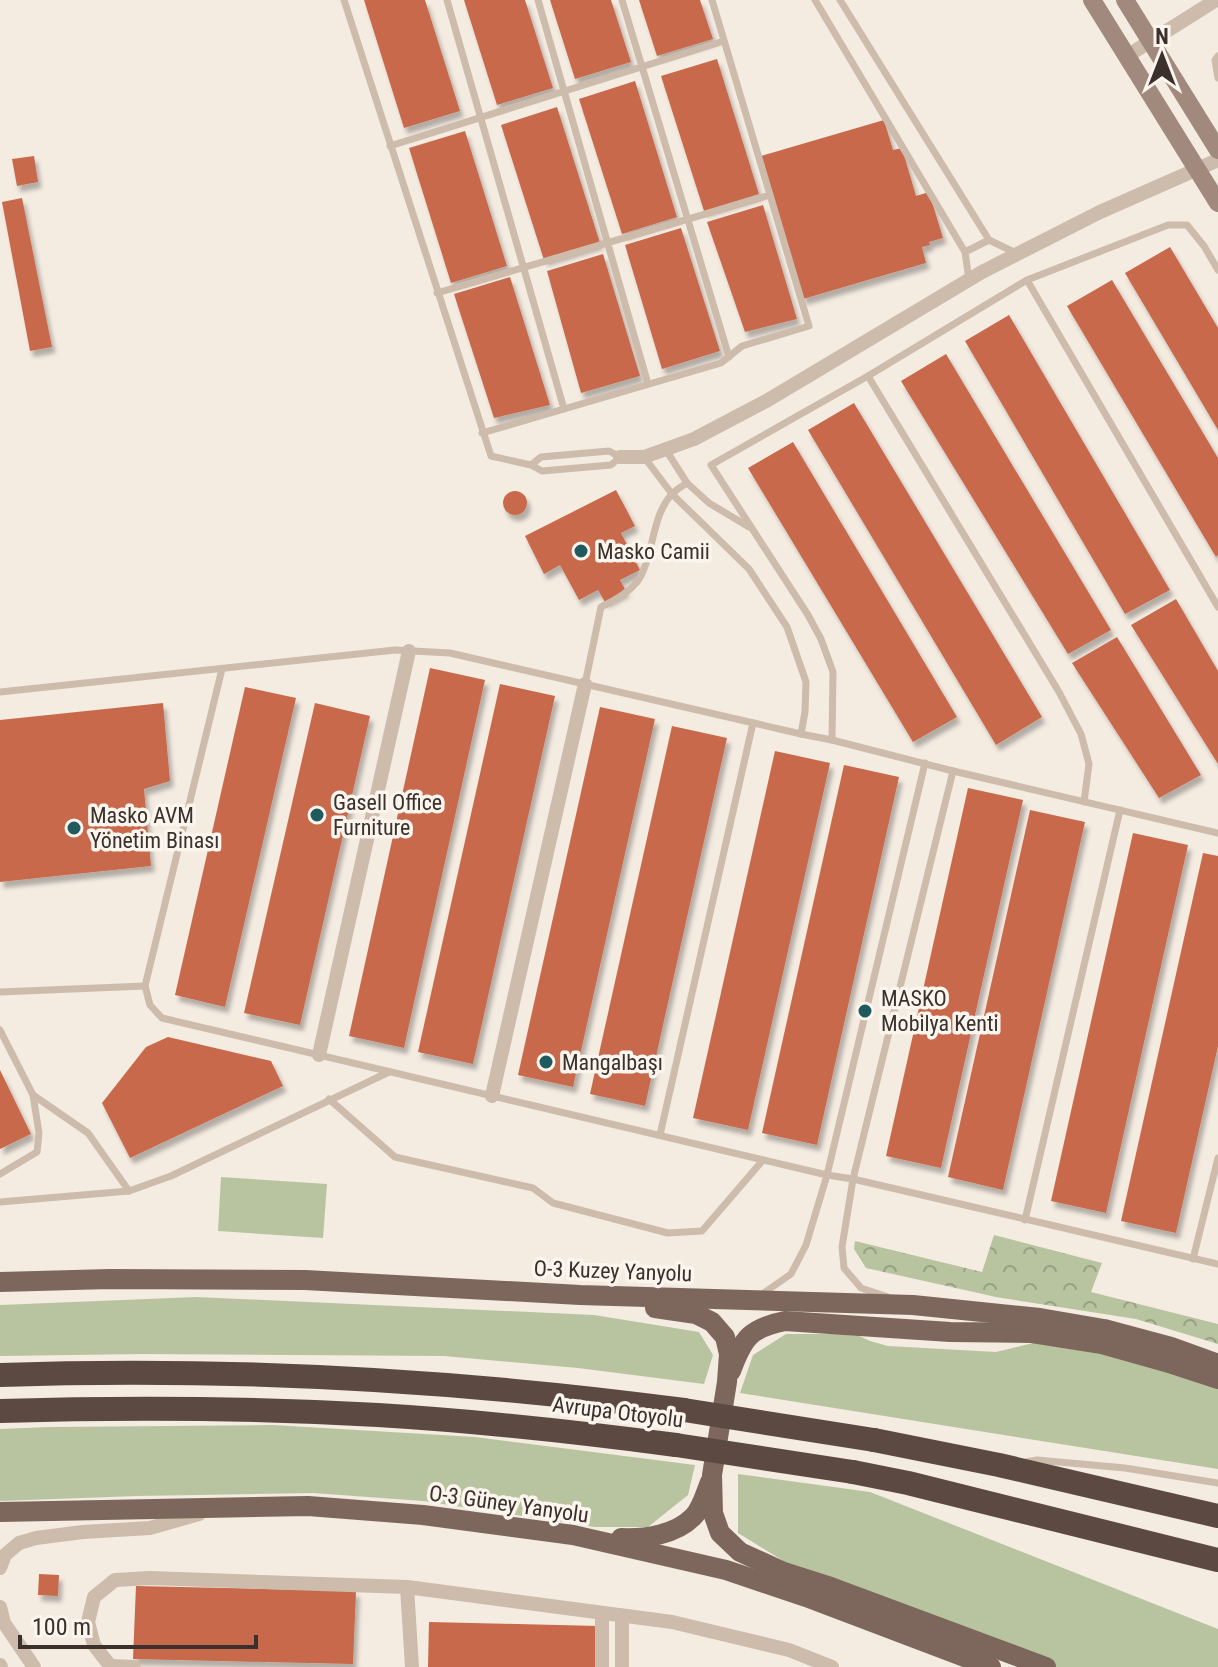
<svg xmlns="http://www.w3.org/2000/svg" width="1218" height="1667" font-family="'Roboto Condensed',sans-serif">
<style>
.grass{fill:#b8c4a0}
.forest{fill:url(#forest-crowns)}
.building{fill:#c8694b;filter:url(#shadow)}
.lines{fill:none;stroke-linecap:round;stroke-linejoin:round}
.service{stroke:#cdbbac;stroke-width:7}
.minor{stroke:#cdbbac;stroke-width:14}
.secondary{stroke:#a18a7d;stroke-width:18}
.primary{stroke:#7d675c;stroke-width:20}
.motorway{stroke:#5c4a42;stroke-width:24}
.motorway-bridge{stroke:#5c4a42;stroke-width:24}
.poi-dot{fill:#1f5a5e;stroke:#fbf5ee;stroke-width:3}
.labels{text-anchor:middle;dominant-baseline:central;stroke-width:7;stroke-linejoin:round;paint-order:stroke}
.poi-label{font-size:22px;fill:#3b302b;stroke:#fbf5ee;text-anchor:start}
.street-label{font-size:22px;fill:#3b302b;stroke:#fbf5ee}
</style>
<defs>
<pattern id="forest-crowns" width="20" height="18" patternUnits="userSpaceOnUse" patternTransform="scale(2)"><rect width="20" height="18" fill="#b8c4a0"/><path d="M2 6a3 3 0 1 1 6 0M12 15a3 3 0 1 1 6 0" fill="none" stroke="#97a083"/></pattern>
<filter id="shadow"><feDropShadow dx="3.5" dy="6" stdDeviation="2" flood-color="#0004"/></filter>
</defs>
<rect width="100%" height="100%" fill="#f4ebe1"/>
<!-- grass -->
<g class="grass">
<polygon points="221,1177 327,1184 323,1238 218,1231"/>
<polygon points="196,1297 594,1315 699,1332 713,1355 704,1384 578,1368 444,1356 144,1354 0,1356 0,1305"/>
<polygon points="786,1334 855,1334 870,1341 888,1346 996,1352 1033,1343 1055,1343 1101,1349 1218,1386 1218,1469 740,1393 753,1355"/>
<polygon points="273,1425 475,1437 695,1465 688,1495 648,1527 595,1527 423,1501 313,1493 137,1496 0,1501 0,1429 50,1427"/>
<polygon points="738,1474 870,1492 1218,1629 1218,1667 1050,1667 790,1565 738,1533"/>
</g>
<!-- forest -->
<polygon class="forest" points="994,1235 1102,1263 1091,1292 1218,1324 1218,1344 1136,1319 996,1297 866,1268 854,1249 855,1241 982,1272"/>
<!-- building -->
<g class="building">
<polygon points="364,0 425,0 460,111 404,128"/>
<polygon points="464,0 525,0 553,88 497,105"/>
<polygon points="550,0 611,0 631,62 575,79"/>
<polygon points="639,0 700,0 713,39 657,56"/>
<polygon points="717,59 759,194 704,211 661,76"/>
<polygon points="635,81 677,217 622,234 579,99"/>
<polygon points="557,107 600,243 544,260 501,125"/>
<polygon points="884,120 893,150 902,148 916,196 929,192 943,238 929,242 930,245 922,247 926,263 803,299 761,156"/>
<polygon points="465,131 507,266 451,283 409,148"/>
<polygon points="34,156 38,182 17,186 12,159"/>
<polygon points="22,198 52,347 30,351 2,202"/>
<polygon points="763,205 797,319 745,332 707,222"/>
<polygon points="681,228 720,351 662,369 625,245"/>
<polygon points="1170,247 1218,328 1218,430 1125,273"/>
<polygon points="603,254 640,376 581,393 547,271"/>
<polygon points="510,277 550,405 494,418 454,294"/>
<polygon points="1112,280 1218,458 1218,555 1216,557 1067,306"/>
<polygon points="1009,315 1170,590 1125,614 965,341"/>
<polygon points="946,354 1111,630 1068,654 901,381"/>
<polygon points="854,403 1042,717 996,745 808,430"/>
<polygon points="793,442 957,717 913,742 748,468"/>
<polygon points="616,490 635,526 621,533 640,570 620,580 626,591 605,602 598,590 579,600 560,565 544,574 525,536"/>
<circle cx="515" cy="503" r="12"/>
<polygon points="1176,599 1218,671 1218,764 1131,625"/>
<polygon points="1117,637 1201,775 1159,798 1072,663"/>
<polygon points="430,668 485,680 404,1048 349,1036"/>
<polygon points="500,684 555,696 473,1064 418,1052"/>
<polygon points="245,687 296,698 225,1007 175,995"/>
<polygon points="163,703 170,781 144,789 151,866 0,882 0,720"/>
<polygon points="315,703 370,716 300,1025 244,1013"/>
<polygon points="600,707 655,719 573,1087 518,1075"/>
<polygon points="672,726 727,738 645,1106 590,1094"/>
<polygon points="775,751 830,763 748,1130 693,1118"/>
<polygon points="844,765 899,777 817,1145 762,1133"/>
<polygon points="968,788 1023,800 941,1168 886,1156"/>
<polygon points="1030,810 1085,822 1003,1190 948,1177"/>
<polygon points="1133,833 1188,845 1106,1213 1051,1201"/>
<polygon points="1203,853 1218,856 1218,1046 1176,1233 1121,1221"/>
<polygon points="168,1037 271,1061 283,1086 130,1158 102,1103 146,1047"/>
<polygon points="0,1070 31,1134 0,1149"/>
<polygon points="39,1574 59,1575 58,1596 38,1595"/>
<polygon points="136,1586 356,1591 353,1664 133,1659"/>
<polygon points="429,1622 598,1626 597,1667 428,1667"/>
</g>
<g class="lines">
<!-- service -->
<g class="service">
<polyline points="344,0 491,456 531,465 542,471 611,465 620,457 609,451 541,457 531,465"/>
<polyline points="447,0 564,409"/>
<polyline points="538,0 648,384"/>
<polyline points="622,0 729,357"/>
<polyline points="815,0 965,252 989,240 840,0"/>
<polyline points="1218,56 1215,60 1218,78"/>
<polyline points="390,146 724,41"/>
<polyline points="989,240 1016,253"/>
<polyline points="965,252 969,280"/>
<polyline points="1027,280 1218,607"/>
<polyline points="437,293 770,195"/>
<polyline points="868,376 1059,692 1081,734 1089,764 1084,802"/>
<polyline points="482,433 721,363 742,346 809,326 712,0"/>
<polyline points="666,450 687,483 709,503 749,527"/>
<polyline points="644,457 672,494 749,569 787,627 806,682 805,712 801,734"/>
<polyline points="222,669 145,986 150,1005 162,1018 827,1175 853,1179 1218,1264"/>
<path d="M585,684L601,607C614,601 628,593 637,582C655,556 650,518 672,494C676,490 682,486 687,483"/>
<polyline points="0,692 395,650 450,653 801,734 832,740 953,771 1218,833"/>
<polyline points="832,740 833,672 821,639 808,615 711,465 868,376 1027,280 1168,225 1187,225 1204,246 1218,270"/>
<polyline points="0,992 145,986"/>
<polyline points="0,1030 33,1095 88,1133 129,1191"/>
<polyline points="329,1099 395,1157 533,1188 553,1203 668,1233 702,1231 763,1160"/>
<polyline points="660,1135 753,723"/>
<polyline points="0,1174 37,1152 39,1133 33,1095"/>
<polyline points="0,1202 129,1191 171,1176 389,1072"/>
<polyline points="1025,1220 1120,810"/>
<polyline points="1193,1259 1218,1158"/>
<polyline points="761,1295 791,1274 806,1245 827,1175 925,763"/>
<polyline points="888,1297 861,1288 844,1268 842,1247 853,1179 953,771"/>
<polyline points="1026,1462 1037,1460 1125,1468 1218,1483"/>
</g>
<!-- minor -->
<g class="minor">
<polyline points="1127,56 1216,0"/>
<polyline points="620,457 644,457 694,439 768,400 982,272 1100,212 1218,160"/>
<polyline points="319,1055 409,651"/>
<polyline points="492,1096 585,684"/>
<polyline points="0,1568 5,1555 19,1543 36,1538 83,1532 150,1528 199,1514"/>
<polyline points="407,1587 412,1667"/>
<polyline points="0,1607 4,1623 34,1667"/>
<polyline points="622,1616 622,1667"/>
<polyline points="0,1665 1,1667"/>
<polyline points="110,1666 134,1667"/>
<polyline points="111,1667 94,1645 88,1622 94,1597 115,1580 150,1578 407,1587 672,1622 789,1650 832,1667"/>
<polyline points="602,1667 602,1613"/>
</g>
<!-- secondary -->
<g class="secondary">
<polyline points="1092,0 1218,203"/>
<polyline points="1125,0 1218,150"/>
</g>
<!-- primary -->
<g class="primary">
<polyline points="0,1282 110,1279 305,1280 580,1295 913,1305 1040,1318 1104,1329 1171,1347 1218,1364"/>
<polyline points="655,1308 696,1314 712,1322 725,1337 729,1354 727,1382 712,1475 713,1513 720,1533 740,1552 784,1572 831,1587 1046,1667"/>
<path d="M731,1371C743,1338 750,1328 785,1321L950,1332L1032,1333L1102,1344L1166,1362L1218,1379"/>
<polyline points="0,1512 308,1506 423,1515 573,1535 726,1570 806,1597 991,1667"/>
<path d="M621,1538C645,1539 675,1535 693,1517C702,1508 705,1494 710,1482"/>
</g>
<!-- motorway -->
<g class="motorway">
<path d="M0,1375C228,1367 457,1380 684,1410"/>
<path d="M0,1411C126,1407 253,1408 378,1415C478,1421 577,1432 676,1445"/>
<polyline points="874,1440 999,1465 1218,1516"/>
<polyline points="853,1472 908,1483 1218,1560"/>
</g>
<!-- motorway-bridge -->
<g class="motorway-bridge">
<polyline points="684,1410 874,1440"/>
<polyline points="676,1445 853,1472"/>
</g>
</g>
<!-- markers -->
<g class="poi-dot">
<circle cx="581" cy="551" r="8"/>
<circle cx="317" cy="815" r="8"/>
<circle cx="74" cy="828" r="8"/>
<circle cx="865" cy="1011" r="8"/>
<circle cx="546" cy="1062" r="8"/>
</g>
<g class="labels">
<!-- poi labels -->
<g class="poi-label">
<text x="597" y="551">Masko Camii</text>
<text x="333" y="802">Gasell Office<tspan x="333" dy="25">Furniture</tspan></text>
<text x="90" y="815">Masko AVM<tspan x="90" dy="25">Yönetim Binası</tspan></text>
<text x="881" y="998">MASKO<tspan x="881" dy="25">Mobilya Kenti</tspan></text>
<text x="562" y="1062">Mangalbaşı</text>
</g>
<!-- street labels -->
<g class="street-label">
<text transform="translate(613 1271) rotate(2)">O-3 Kuzey Yanyolu</text>
<text transform="translate(618 1412) rotate(7)">Avrupa Otoyolu</text>
<text transform="translate(509 1504) rotate(8)">O-3 Güney Yanyolu</text>
</g>
</g>
<!-- north arrow -->
<g transform="translate(1162 56)" stroke="#fbf5ee" stroke-width="6" paint-order="stroke">
<path d="M0-6L14 30L0 20L-14 30Z" fill="#3b302b"/>
<text y="-12" font-size="22" font-weight="bold" text-anchor="middle" fill="#3b302b">N</text>
</g>
<!-- scale -->
<path d="M20 1635v12h236v-12" fill="none" stroke="#3b302b" stroke-width="4"/>
<text x="32" y="1635" font-size="24" fill="#3b302b" stroke="#fbf5ee" stroke-width="6" paint-order="stroke">100 m</text>
</svg>
